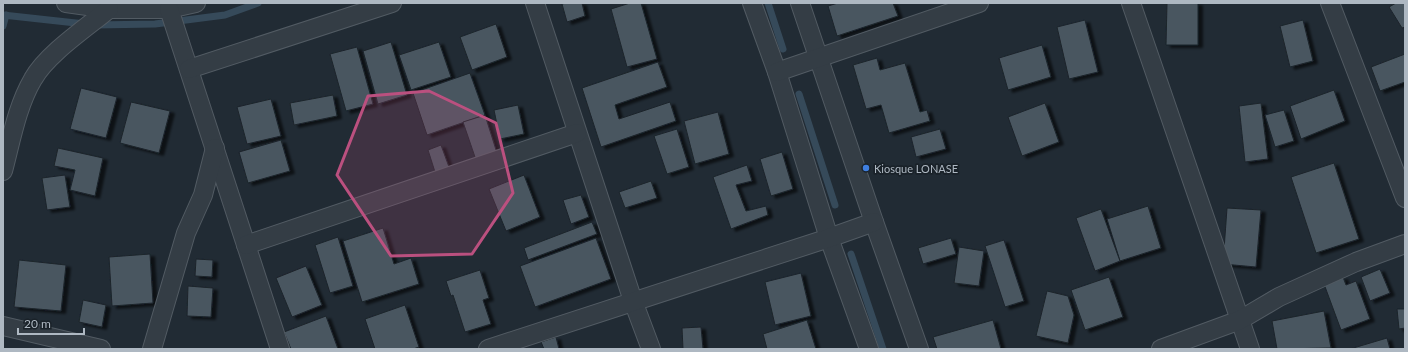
<svg xmlns="http://www.w3.org/2000/svg" width="1408" height="352" font-family="Lato,sans-serif">
<style>
.lines{fill:none;stroke-linecap:round;stroke-linejoin:round}
.stream{stroke:#364a5a;stroke-width:7}
.building{fill:#495660;stroke:#1c242b;filter:url(#shadow)}
.minor-casing{stroke:#525b63;stroke-width:20}
.minor{stroke:#343d45;stroke-width:18}
.marked{fill:#bb507f;fill-opacity:0.2;stroke:#bb507f;stroke-width:3;stroke-linejoin:round}
.shop-dot{fill:#3f7fe0;stroke:#1a2229;stroke-width:1.5}
.labels{text-anchor:middle;dominant-baseline:central;stroke-width:3.5;stroke-linejoin:round;paint-order:stroke}
.poi-label{font-size:11px;fill:#aeb8c2;stroke:#1a2229;text-anchor:start}
</style>
<defs>
<filter id="shadow"><feDropShadow dx="4.5" dy="2.5" stdDeviation="1" flood-color="#0009"/></filter>
</defs>
<rect width="100%" height="100%" fill="#212b34"/>
<g class="lines">
<!-- stream -->
<g class="stream">
<polyline points="768,3 783,49"/>
<polyline points="3,15 85,24"/>
<polyline points="95,25 155,24 225,15 258,3"/>
<polyline points="3,26 6,15"/>
<polyline points="799,94 835,205"/>
<polyline points="851,254 883,349"/>
</g>
</g>
<!-- building -->
<g class="building">
<polygon points="566,3 582,3 585,16 567,22 562,4"/>
<polygon points="630,3 641,3 657,59 627,67 611,9"/>
<polygon points="838,3 893,3 898,16 837,36 828,6"/>
<polygon points="1167,3 1198,3 1198,45 1166,45"/>
<polygon points="1396,3 1405,3 1405,27 1402,28 1389,7"/>
<polygon points="1085,20 1098,72 1069,79 1057,27"/>
<polygon points="1303,20 1313,61 1290,67 1280,26"/>
<polygon points="496,24 507,57 472,70 460,37"/>
<polygon points="391,42 407,95 378,104 363,51"/>
<polygon points="439,42 451,77 411,90 399,55"/>
<polygon points="1042,45 1051,77 1008,90 999,58"/>
<polygon points="357,47 373,104 346,111 330,54"/>
<polygon points="1405,54 1405,82 1380,91 1371,67"/>
<polygon points="877,58 880,70 905,63 920,112 927,110 930,121 889,133 881,105 866,109 853,65"/>
<polygon points="658,62 667,87 615,105 619,119 670,102 676,121 601,147 582,88"/>
<polygon points="470,73 485,115 427,135 413,93"/>
<polygon points="81,88 117,97 106,138 70,129"/>
<polygon points="1334,90 1345,121 1301,139 1290,106"/>
<polygon points="333,95 337,116 294,125 290,103"/>
<polygon points="271,99 281,136 247,144 237,107"/>
<polygon points="131,102 170,111 159,153 120,143"/>
<polygon points="1045,103 1059,142 1022,156 1008,117"/>
<polygon points="1261,103 1268,159 1245,162 1239,106"/>
<polygon points="518,105 524,134 500,139 494,110"/>
<polygon points="1284,110 1294,141 1275,147 1265,115"/>
<polygon points="718,112 729,154 695,164 684,121"/>
<polygon points="485,115 497,153 476,160 463,122"/>
<polygon points="677,129 689,167 667,174 654,136"/>
<polygon points="940,129 946,149 916,157 911,137"/>
<polygon points="281,140 290,171 248,183 239,152"/>
<polygon points="441,145 449,167 435,172 428,150"/>
<polygon points="58,148 103,158 95,196 70,190 75,170 54,166"/>
<polygon points="782,152 793,189 771,196 760,159"/>
<polygon points="1334,163 1359,239 1316,253 1291,177"/>
<polygon points="747,165 752,181 736,185 746,211 766,206 768,215 731,229 713,177"/>
<polygon points="65,175 70,207 47,210 42,178"/>
<polygon points="524,175 540,217 506,231 489,189"/>
<polygon points="651,181 657,198 625,208 619,192"/>
<polygon points="581,195 589,217 571,224 563,200"/>
<polygon points="1148,206 1161,248 1120,261 1107,219"/>
<polygon points="1227,208 1261,210 1256,267 1223,264"/>
<polygon points="1101,209 1120,261 1095,271 1076,218"/>
<polygon points="592,222 597,234 528,260 524,248"/>
<polygon points="383,228 394,264 411,258 419,284 362,302 343,241"/>
<polygon points="338,237 353,286 330,293 315,245"/>
<polygon points="596,238 611,279 535,307 520,266"/>
<polygon points="951,238 956,254 923,264 918,248"/>
<polygon points="1004,240 1024,301 1005,307 985,246"/>
<polygon points="959,247 984,251 979,286 954,283"/>
<polygon points="150,254 153,303 112,306 109,257"/>
<polygon points="196,259 213,260 212,277 195,276"/>
<polygon points="19,260 66,265 61,311 14,307"/>
<polygon points="306,266 322,305 292,317 276,278"/>
<polygon points="1380,269 1390,293 1370,301 1361,277"/>
<polygon points="480,270 489,298 483,300 491,324 465,332 453,295 451,296 446,281"/>
<polygon points="801,273 811,316 775,325 765,282"/>
<polygon points="1109,277 1123,317 1085,330 1071,290"/>
<polygon points="1343,277 1346,285 1356,281 1370,319 1341,330 1324,284"/>
<polygon points="188,286 213,288 211,317 187,316"/>
<polygon points="1047,291 1068,296 1074,315 1068,343 1036,336"/>
<polygon points="83,300 106,305 102,327 79,322"/>
<polygon points="405,305 419,347 413,349 375,349 365,319"/>
<polygon points="1397,309 1405,309 1405,328 1399,329"/>
<polygon points="1324,311 1331,348 1277,349 1272,321"/>
<polygon points="326,316 338,349 291,349 284,332"/>
<polygon points="807,320 816,349 767,349 763,334"/>
<polygon points="993,320 1001,349 937,349 933,337"/>
<polygon points="701,327 703,349 683,349 682,328"/>
<polygon points="556,337 559,349 544,349 541,342"/>
<polygon points="1387,338 1390,349 1350,349"/>
</g>
<g class="lines">
<!-- minor casing -->
<g class="minor-casing">
<g id="minor">
<polyline points="66,3 109,9 169,9 196,3"/>
<polyline points="535,3 633,301 651,349"/>
<polyline points="752,3 777,72 829,238 869,349"/>
<polyline points="800,3 874,222 919,349"/>
<polyline points="1131,3 1250,349"/>
<polyline points="1330,3 1405,198"/>
<polyline points="169,9 280,349"/>
<polyline points="189,69 392,3"/>
<polyline points="777,72 979,3"/>
<path d="M3,171C11,141 17,106 33,79C47,54 86,28 109,9"/>
<polyline points="246,245 577,133"/>
<polyline points="3,326 101,349"/>
<polyline points="152,349 186,233 203,195 215,148"/>
<polyline points="488,349 829,238 874,222"/>
<polyline points="1161,349 1240,320 1279,297 1356,262 1405,244"/>
</g>
</g>
<!-- minor -->
<use href="#minor" class="minor"/>
</g>
<!-- marked area -->
<path class="marked" d="M429,91L496,123L513,193L472,254L391,256L337,175L368,96Z"/>
<!-- markers -->
<circle class="shop-dot" cx="866" cy="168" r="4"/>
<g class="labels">
<!-- poi labels -->
<g class="poi-label">
<text x="874" y="168">Kiosque LONASE</text>
</g>
</g>
<!-- border -->
<rect width="1408" height="352" fill="none" stroke="#aeb8c2" stroke-width="8"/>
<!-- scale -->
<path d="M18 328v6h66v-6" fill="none" stroke="#aeb8c2" stroke-width="2"/>
<text x="24" y="328" font-size="12" fill="#aeb8c2" stroke="#1a2229" stroke-width="3" paint-order="stroke">20 m</text>
</svg>
